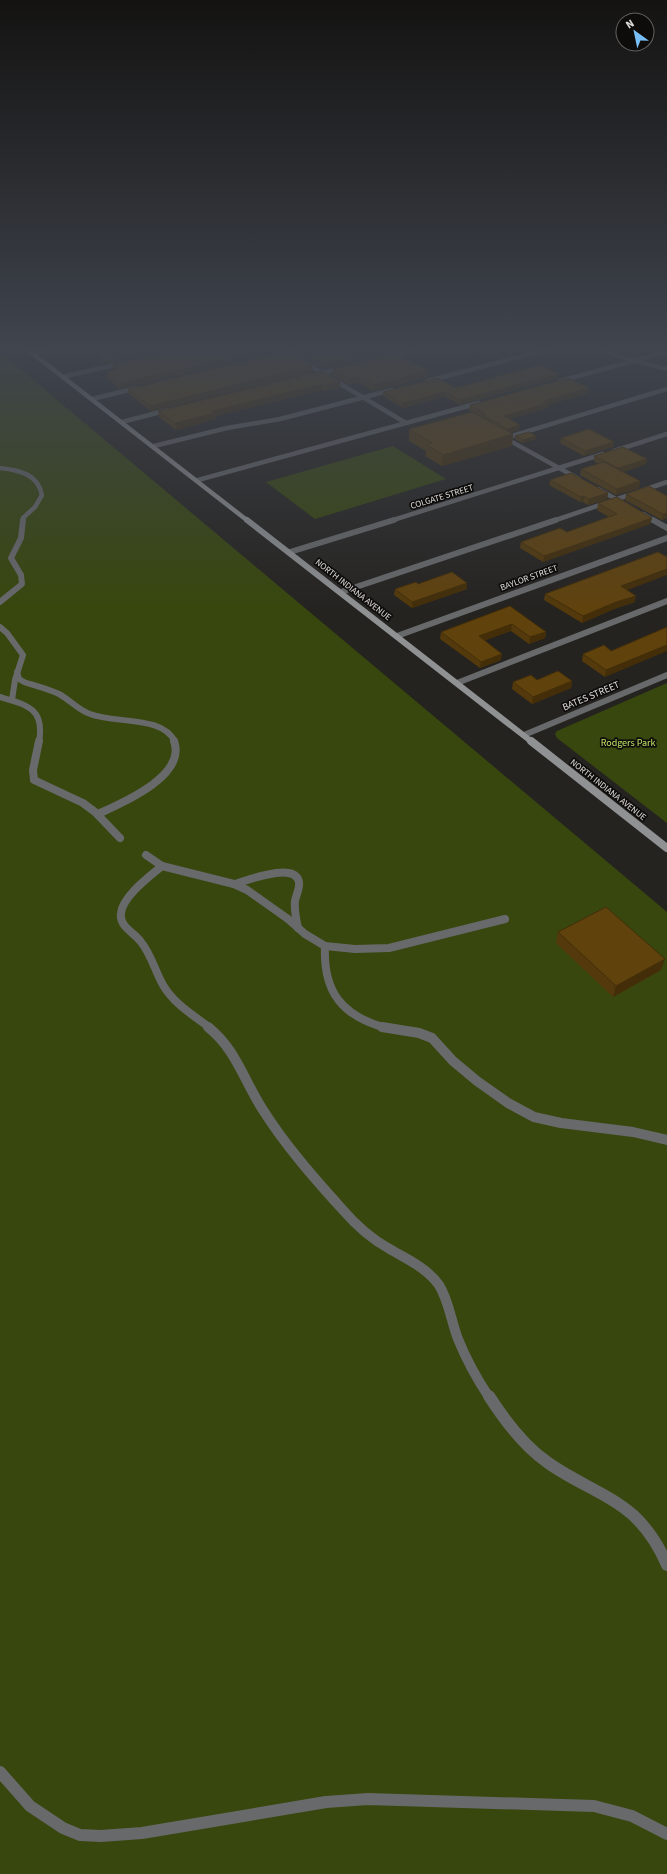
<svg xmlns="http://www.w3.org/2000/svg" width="667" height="1874" font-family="'Source Sans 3',sans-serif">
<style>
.green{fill:#38470d}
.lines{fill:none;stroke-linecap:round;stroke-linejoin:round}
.service-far4{stroke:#68696b;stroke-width:4.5}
.service-far3{stroke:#68696b;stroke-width:6}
.service-far2{stroke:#68696b;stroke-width:8}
.service-far1{stroke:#68696b;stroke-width:10}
.service{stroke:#68696b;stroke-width:12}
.minor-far1{stroke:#68696b;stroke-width:4.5}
.minor{stroke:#68696b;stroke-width:6}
.secondary-far2{stroke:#8f9193;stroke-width:4.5}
.secondary-far1{stroke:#8f9193;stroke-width:6}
.secondary{stroke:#8f9193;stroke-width:8}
.wall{fill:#53390b}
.shaded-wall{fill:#432e09}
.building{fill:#60420d;stroke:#432e09}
.labels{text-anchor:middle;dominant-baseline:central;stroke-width:3.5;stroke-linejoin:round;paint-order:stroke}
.far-street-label{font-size:9px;fill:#e0dedc;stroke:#0e0c0b}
.street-label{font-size:10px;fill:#e0dedc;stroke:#0e0c0b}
.park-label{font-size:10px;fill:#c0e465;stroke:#0e0c0b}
</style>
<rect width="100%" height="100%" fill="#252320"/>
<!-- green -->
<g class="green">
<polygon points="0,352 667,912 667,1874 0,1874"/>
<polygon points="393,446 446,479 315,519 266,482"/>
<polygon points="667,683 667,823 557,738 555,734 557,731"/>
</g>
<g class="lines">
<!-- service-far4 -->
<g class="service-far4">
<polyline points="32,353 52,349"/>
<polyline points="281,354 303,349"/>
<polyline points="427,381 550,349"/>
<polyline points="92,399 137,388"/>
<polyline points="505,438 667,389"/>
<polyline points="154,446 227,428 280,419 392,390"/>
<path d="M0,468C19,470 38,474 42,495L35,507L23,518V521"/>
<polyline points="553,521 667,482"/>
</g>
<!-- service-far3 -->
<g class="service-far3">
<polyline points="341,592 556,520"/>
<polyline points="0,602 22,584 21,575 11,558 21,538 23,520"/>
<polyline points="0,627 7,633 23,655 15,680 12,700"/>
<path d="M17,672L19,679L24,682C36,686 48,689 59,694C70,700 78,710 90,714C114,724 163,715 175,742"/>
<polyline points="457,683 667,601"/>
<path d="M0,697C28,705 45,709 39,742"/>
</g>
<!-- service-far2 -->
<g class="service-far2">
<polyline points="39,741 33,770 34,780 83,803 95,812 120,838"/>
<path d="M98,814C122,803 187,776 174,741"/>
<polyline points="146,855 162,866 234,884 247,890 288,919 305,934 325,946 355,949 389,948 505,919"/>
<path d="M162,866C149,877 123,896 121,913C119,927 134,932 141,942C151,954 155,971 163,985C174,1004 193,1015 210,1028"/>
<path d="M234,884C246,881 295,861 299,882C300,888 296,895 295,901C294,910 296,919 298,928"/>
<path d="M325,946C323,992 342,1016 386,1028"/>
</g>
<!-- service-far1 -->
<g class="service-far1">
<path d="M208,1027C236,1049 244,1081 263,1110C285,1145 314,1178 342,1209C355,1224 370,1238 388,1248C406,1259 426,1267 439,1285C449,1301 451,1321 458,1339C466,1359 477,1379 489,1397"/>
<polyline points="382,1027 419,1033 432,1038 453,1061 477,1081 508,1103 534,1117 561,1123 633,1132 667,1140"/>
</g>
<!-- service -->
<g class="service">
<path d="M489,1396C505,1421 523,1445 547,1462C574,1482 608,1493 633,1515C648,1529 659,1546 667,1565"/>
<polyline points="0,1772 30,1806 63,1828 80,1835 101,1836 142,1833 326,1802 368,1799 594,1806 632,1816 667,1834"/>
</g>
<!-- minor-far1 -->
<g class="minor-far1">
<polyline points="282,349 406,423"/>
<polyline points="599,349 624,358 667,369"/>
<polyline points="387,357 421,349"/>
<polyline points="313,375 343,368"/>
<polyline points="62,377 123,363"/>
<polyline points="560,381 667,352"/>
<polyline points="122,422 168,410"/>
<polyline points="503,437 579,479"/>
<polyline points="614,451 667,434"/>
<polyline points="198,480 479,403"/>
<polyline points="598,489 623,503"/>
<polyline points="643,514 654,521"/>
<polyline points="390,521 603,454"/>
</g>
<!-- minor -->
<g class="minor">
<polyline points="653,520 667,528"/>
<polyline points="290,552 394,520"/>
<polyline points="397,636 667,538"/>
<polyline points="524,735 667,675"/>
</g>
<!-- secondary-far2 -->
<polyline class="secondary-far2" points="27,349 248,521"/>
<!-- secondary-far1 -->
<polyline class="secondary-far1" points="247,520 532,742"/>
<!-- secondary -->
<polyline class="secondary" points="531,741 667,848"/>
</g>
<!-- wall -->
<g class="wall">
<polygon points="86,349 173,349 106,363"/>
<polygon points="298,349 386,349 386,354 323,369 298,354"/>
<polygon points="459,349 522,349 495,356 486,351 472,355"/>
<polygon points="279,351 119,389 107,377 107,372 115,370 113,364"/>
<polygon points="332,369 427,377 374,391 360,383 350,385 332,375"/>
<polygon points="322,371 340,382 340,388 326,391 323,390 215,416 216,419 176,430 159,417 158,411"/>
<polygon points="313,372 151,411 129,394 128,389"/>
<polygon points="558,374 557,378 460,405 445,396 403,408 383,396 383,392 456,388"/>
<polygon points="589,393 548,405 547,408 510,419 519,430 510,432 513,434 512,446 442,466 425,456 426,451 409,441 409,429 482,417 469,410 470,405"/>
<polygon points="515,436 536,436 536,439 522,443 515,439"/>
<polygon points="561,438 614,442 613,447 584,456 560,443"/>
<polygon points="594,456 646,464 623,472 640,481 639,488 616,495 580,475 581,469 598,464 594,461"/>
<polygon points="550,480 608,493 607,499 588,505 583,502 580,502 549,485"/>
<polygon points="649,486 667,518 662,520 625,500 626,494"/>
<polygon points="598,503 652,518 650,524 543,562 520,548 521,542 567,532 609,517 597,510"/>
<polygon points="467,583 467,589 412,608 394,595 395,589 418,584"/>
<polygon points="627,590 635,602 614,609 582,623 544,600 545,594"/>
<polygon points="510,606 546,632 545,638 529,644 511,631 485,640 501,660 480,668 440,639 441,632"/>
<polygon points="611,651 605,677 582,661 583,654"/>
<polygon points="537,680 572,681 571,688 532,704 512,689 513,682"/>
<polygon points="558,932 661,970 613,997 556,943"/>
</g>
<!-- shaded-wall -->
<g class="shaded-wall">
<polygon points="150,349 173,349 106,363 105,358"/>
<polygon points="268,349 279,349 279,351 119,389 118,384"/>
<polygon points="386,349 386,354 323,369 323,364"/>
<polygon points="477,349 486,349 486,351 472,355 472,350"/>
<polygon points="503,349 522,349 495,356 495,351"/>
<polygon points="312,366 313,372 151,411 150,406"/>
<polygon points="428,371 427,377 374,391 374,385"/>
<polygon points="558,374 557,378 460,405 460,400"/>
<polygon points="360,377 360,383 350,385 350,379"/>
<polygon points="340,382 340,388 326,391 326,386"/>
<polygon points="323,384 323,390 215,416 216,419 176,430 175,423 212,411"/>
<polygon points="589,388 589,393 548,405 547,408 503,421 504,416 544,401"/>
<polygon points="445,392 445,396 403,408 403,403"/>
<polygon points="520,425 519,430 506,434 507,429"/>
<polygon points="513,434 512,446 442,466 443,455"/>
<polygon points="536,436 536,439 522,443 523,440"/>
<polygon points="614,442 613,447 584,456 585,451"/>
<polygon points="647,459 646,464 617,474 618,468"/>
<polygon points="640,481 639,488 616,495 617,489"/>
<polygon points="608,493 607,499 588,505 589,499"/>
<polygon points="584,496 583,502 580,502 581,497"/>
<polygon points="667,513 667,518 662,520 663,514"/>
<polygon points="652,518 650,524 543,562 544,556"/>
<polygon points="667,569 667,575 620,593 621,586"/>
<polygon points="467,583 467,589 412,608 412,602"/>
<polygon points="636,596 635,602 614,609 582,623 583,616 616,602"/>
<polygon points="512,624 511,631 478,643 479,636"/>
<polygon points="546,632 545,638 529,644 530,637"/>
<polygon points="667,645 667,651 605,677 606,670"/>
<polygon points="502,654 501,660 480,668 481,662"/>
<polygon points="572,681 571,688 532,704 533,697"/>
<polygon points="665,959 661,970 613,997 616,986"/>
</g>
<!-- building -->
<g class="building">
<polygon points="92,349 150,349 105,358"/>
<polygon points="185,349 268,349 118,384 107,372 119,369 113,364"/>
<polygon points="298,349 386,349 323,364"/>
<polygon points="469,349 477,349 472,350"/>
<polygon points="491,349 503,349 495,351"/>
<polygon points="287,351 312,366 150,406 128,389"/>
<polygon points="396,353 428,371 374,385 360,377 350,379 332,369"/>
<polygon points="540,365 558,374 460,400 445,392 403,403 383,392 437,378 456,388"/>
<polygon points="322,371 340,382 326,386 323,384 212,411 215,413 175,423 158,411"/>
<polygon points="568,378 589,388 544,401 548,403 504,416 520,425 507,429 482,415 486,414 470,405"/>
<polygon points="472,412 513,434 443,455 426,444 432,443 409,429"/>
<polygon points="589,429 614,442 585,451 561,438"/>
<polygon points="529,432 536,436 523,440 515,436"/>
<polygon points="623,447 647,459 618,468 594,456"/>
<polygon points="604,462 640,481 617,489 581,469"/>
<polygon points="571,473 608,493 589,499 584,496 581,497 550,480"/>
<polygon points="649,486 667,496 667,513 663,514 626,494"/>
<polygon points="617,497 652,518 544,556 521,542 560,528 567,532 617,514 598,503"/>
<polygon points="658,552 667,557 667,569 621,586 636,596 616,602 583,616 545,594"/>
<polygon points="452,572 467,583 412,602 395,589 416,582 418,584"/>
<polygon points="510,606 546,632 530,637 512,624 479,636 502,654 481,662 441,632"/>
<polygon points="667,627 667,645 606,670 583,654 604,645 611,651"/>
<polygon points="558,671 572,681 533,697 513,682 531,675 537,680"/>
<polygon points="606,907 665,959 616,986 558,932"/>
</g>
<!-- sky -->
<linearGradient id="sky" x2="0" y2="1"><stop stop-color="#141312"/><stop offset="0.57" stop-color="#40454e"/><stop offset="1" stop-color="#40454e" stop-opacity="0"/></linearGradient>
<rect width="667" height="611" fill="url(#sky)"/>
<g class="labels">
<!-- far-street labels -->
<g class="far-street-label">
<text transform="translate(442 497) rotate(-17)">COLGATE STREET</text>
<text transform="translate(529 578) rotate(-20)">BAYLOR STREET</text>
<text transform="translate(353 590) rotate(38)">NORTH INDIANA AVENUE</text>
<text transform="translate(608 790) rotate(38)">NORTH INDIANA AVENUE</text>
</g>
<!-- street labels -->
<g class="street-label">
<text transform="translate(591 696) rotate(-23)">BATES STREET</text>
</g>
<!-- park labels -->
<g class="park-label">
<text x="628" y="743">Rodgers Park</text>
</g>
</g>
<!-- north arrow -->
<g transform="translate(635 32) rotate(327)"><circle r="19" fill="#0e0c0b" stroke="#62605f"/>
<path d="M0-3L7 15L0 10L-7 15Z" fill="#78bff7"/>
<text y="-6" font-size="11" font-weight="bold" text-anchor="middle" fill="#e0dedc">N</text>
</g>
</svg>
